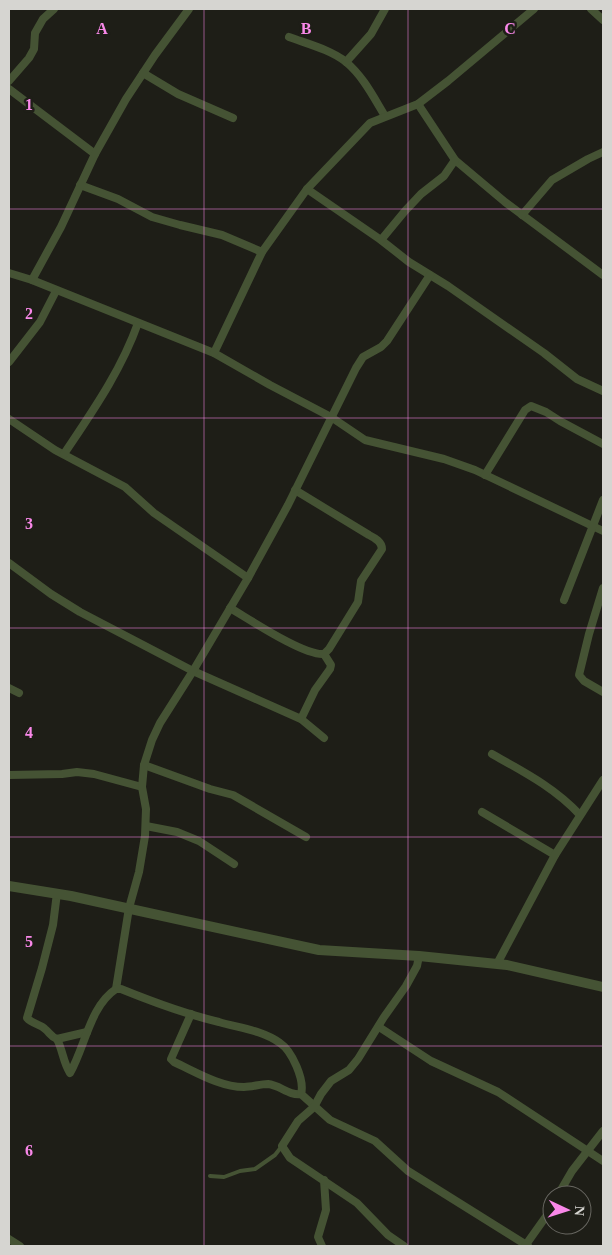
<svg xmlns="http://www.w3.org/2000/svg" width="612" height="1255" font-family="Georgia,serif">
<style>
.lines{fill:none;stroke-linecap:round;stroke-linejoin:round}
.service{stroke:#455334;stroke-width:4}
.minor{stroke:#455334;stroke-width:8}
.tertiary{stroke:#455334;stroke-width:10}
.grid{fill:none;stroke:#f988e9;stroke-width:1;stroke-opacity:0.55}
.grid-label{font-size:16px;text-anchor:middle;font-weight:bold;fill:#f988e9;stroke:#1e1e17;stroke-width:5;stroke-linejoin:round;paint-order:stroke}
</style>
<rect width="100%" height="100%" fill="#1e1e17"/>
<g class="lines">
<!-- service -->
<polyline class="service" points="210,1176 224,1177 240,1171 255,1169 275,1155 282,1146"/>
<!-- minor -->
<g class="minor">
<polyline points="591,9 603,20"/>
<path d="M289,37C308,44 331,50 346,62C363,76 374,98 385,116"/>
<polyline points="346,62 371,34 385,9"/>
<polyline points="143,73 178,94 233,118"/>
<polyline points="9,81 29,58 34,49 35,33 43,19 54,9"/>
<polyline points="9,89 95,154"/>
<polyline points="418,104 455,160 505,202 603,275"/>
<polyline points="80,185 118,199 152,217 180,225 222,235 262,252"/>
<polyline points="307,189 381,240 409,262 448,286 544,353 577,379 603,391"/>
<polyline points="522,215 552,180 588,159 603,152"/>
<polyline points="381,240 405,211 421,194 444,176 455,160"/>
<polyline points="9,273 32,280 214,353 270,385 331,417 365,440 444,459 475,470 603,531"/>
<polyline points="32,280 61,227 95,154 126,99 155,55 189,9"/>
<polyline points="214,353 262,252 307,189 370,123 418,104 448,81 534,9"/>
<polyline points="9,362 40,322 56,291"/>
<polyline points="9,419 55,450 125,487 154,513 248,578"/>
<path d="M64,454C92,412 121,371 138,323"/>
<polyline points="485,475 525,410 531,406 546,412 560,421 603,444"/>
<polyline points="9,563 51,594 80,612 193,671 301,719 324,738"/>
<polyline points="603,588 589,634 579,675 584,681 603,692"/>
<polyline points="564,600 603,500"/>
<path d="M230,608C249,619 304,656 324,654L329,649L358,602L361,581L382,549C382,542 375,538 369,535L295,490"/>
<polyline points="9,688 19,693"/>
<polyline points="301,719 315,690 330,669 331,665 324,654"/>
<path d="M492,754C524,772 555,788 580,815"/>
<polyline points="144,765 210,789 233,795 306,837"/>
<polyline points="9,775 62,774 77,772 94,774 142,787"/>
<polyline points="482,812 555,855"/>
<polyline points="146,826 177,832 199,841 234,864"/>
<path d="M57,893L53,925L42,968L27,1018C32,1024 40,1024 45,1029C50,1033 51,1037 57,1039L87,1032"/>
<polyline points="497,964 555,855 603,780"/>
<polyline points="116,989 129,908 139,872 145,836 146,809 142,787 144,765 152,740 160,723 193,671 248,578 288,505 356,368 363,357 381,347 387,341 430,275"/>
<path d="M191,1014L171,1059L174,1062C196,1072 220,1087 244,1087C252,1087 260,1084 268,1084C280,1085 289,1096 301,1094"/>
<polyline points="379,1027 431,1061 498,1092 603,1161"/>
<path d="M57,1039C63,1051 63,1062 70,1073C85,1047 90,1006 116,989H121C153,1002 185,1014 219,1022C239,1028 262,1030 280,1043C292,1051 305,1080 301,1094L330,1120L375,1141L408,1171L528,1246"/>
<polyline points="558,1195 572,1171 603,1131"/>
<polyline points="9,1239 20,1246"/>
<polyline points="322,1246 318,1237 326,1210 324,1180"/>
<polyline points="404,1246 388,1235 357,1203 290,1158 282,1146 298,1121 314,1107 321,1094 331,1081 349,1070 358,1059 384,1017 406,986 417,966 419,956"/>
<polyline points="525,1246 552,1208"/>
</g>
<!-- tertiary -->
<polyline class="tertiary" points="9,886 71,896 319,950 419,956 507,965 603,987"/>
</g>
<!-- grid -->
<path class="grid" d="M204,9V1246M408,9V1246M9,209H603M9,418H603M9,628H603M9,837H603M9,1046H603"/>
<g class="grid-label">
<text x="102" y="34">A</text>
<text x="306" y="34">B</text>
<text x="510" y="34">C</text>
<text x="29" y="110">1</text>
<text x="29" y="319">2</text>
<text x="29" y="529">3</text>
<text x="29" y="738">4</text>
<text x="29" y="947">5</text>
<text x="29" y="1156">6</text>
</g>
<!-- border -->
<rect width="612" height="1255" fill="none" stroke="#d6d5d1" stroke-width="20"/>
<!-- north arrow -->
<g transform="translate(567 1210) rotate(94)"><circle r="24" fill="#1e1e17" stroke="#686761"/>
<path d="M0-4L9 19L0 12L-9 19Z" fill="#f988e9"/>
<text y="-8" font-size="14" font-weight="bold" text-anchor="middle" fill="#d6d5d1">N</text>
</g>
</svg>
